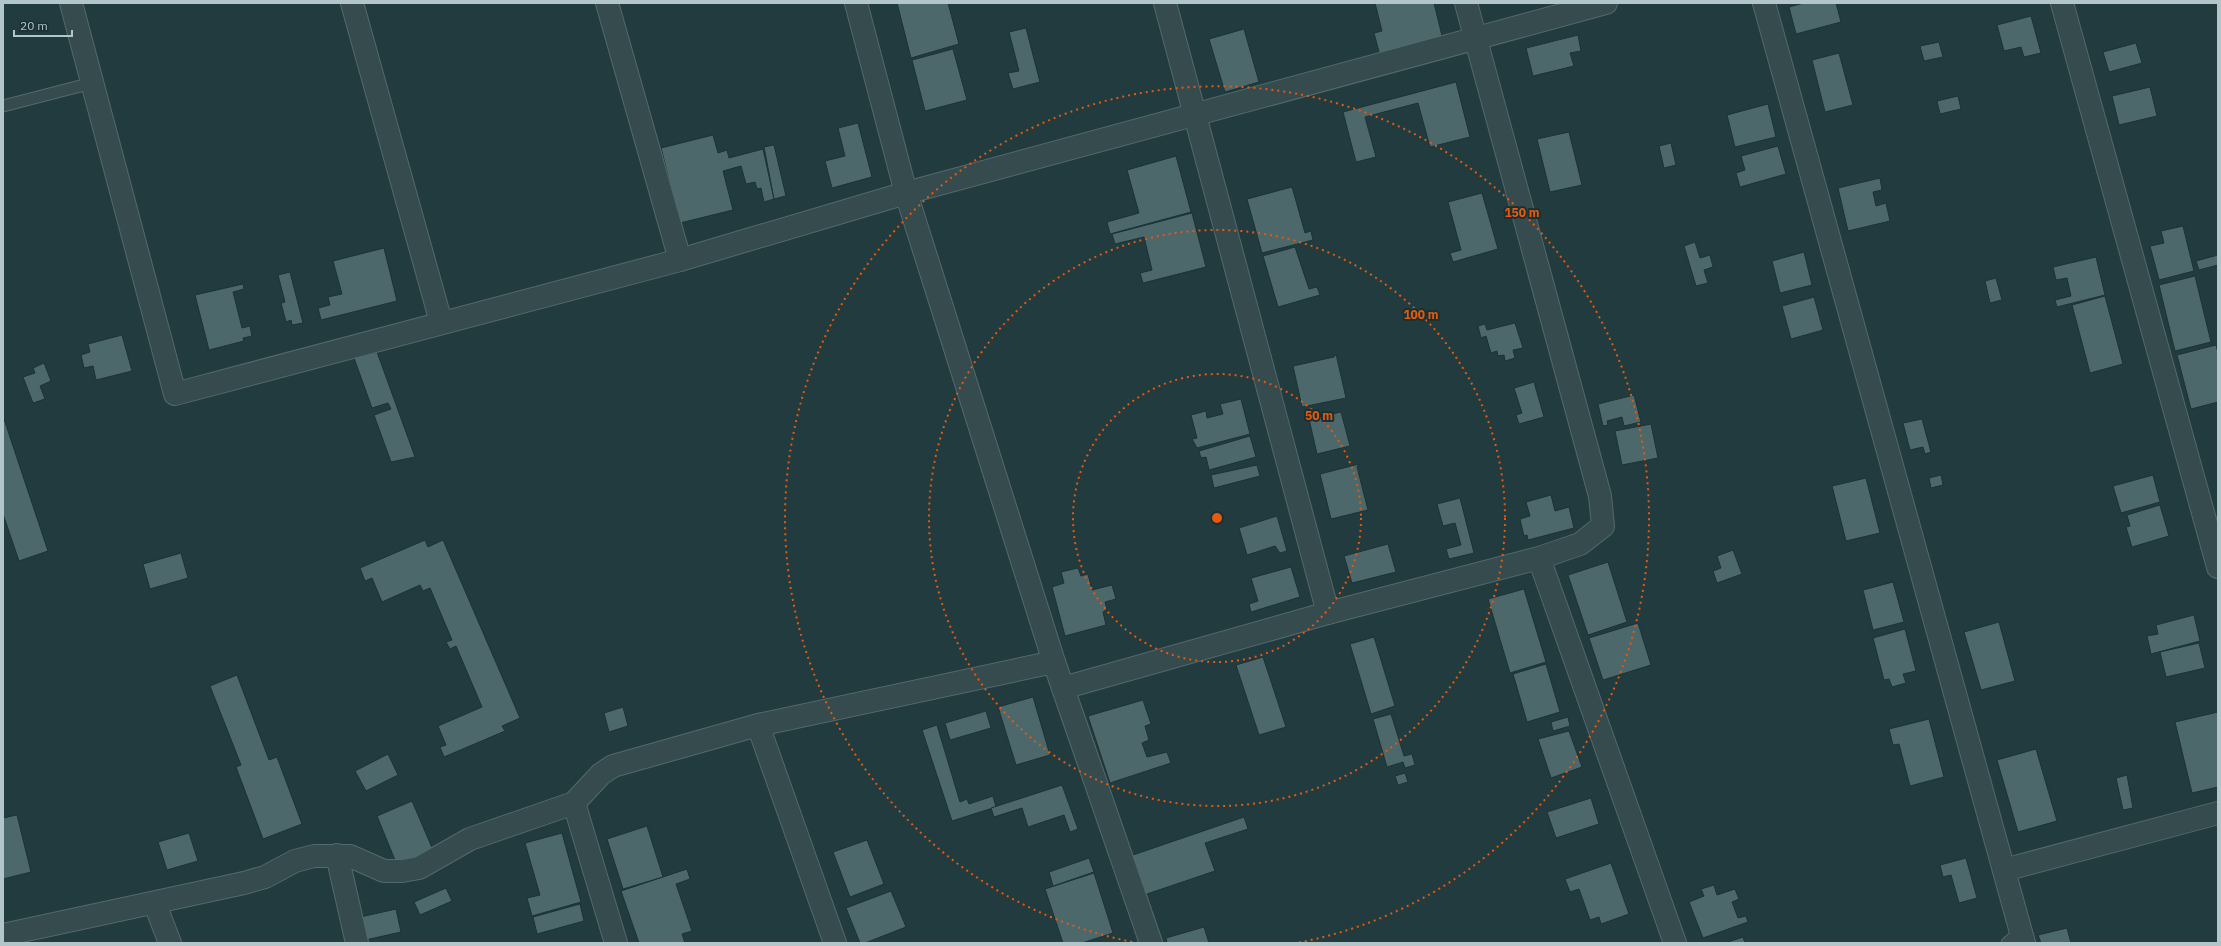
<svg xmlns="http://www.w3.org/2000/svg" width="2221" height="946" font-family="'IBM Plex Sans',sans-serif">
<style>
.building{fill:#4d686b;stroke:#1d3235}
.lines{fill:none;stroke-linecap:round;stroke-linejoin:round}
.service-casing{stroke:#54696c;stroke-width:13}
.minor-casing{stroke:#54696c;stroke-width:24}
.service{stroke:#364b4e;stroke-width:11}
.minor{stroke:#364b4e;stroke-width:22}
.ring{fill:none;stroke:#e8590c;stroke-width:2;stroke-dasharray:2 4}
.centre{fill:#e8590c;stroke:#1b3033;stroke-width:2}
.ring-label{font-size:12px;text-anchor:middle;font-weight:bold;fill:#e8590c;stroke:#1b3033;stroke-width:4;stroke-linejoin:round;paint-order:stroke}
</style>
<rect width="100%" height="100%" fill="#223b3e"/>
<!-- building -->
<g class="building">
<polygon points="897,3 948,3 959,44 911,58"/>
<polygon points="1375,3 1434,3 1443,40 1380,56 1374,33 1382,31"/>
<polygon points="1804,3 1836,3 1841,22 1796,34 1789,7"/>
<polygon points="2031,16 2041,53 2024,57 2021,47 2004,51 1997,25"/>
<polygon points="1026,28 1040,82 1013,89 1008,73 1019,71 1009,32"/>
<polygon points="1244,29 1259,82 1225,92 1209,39"/>
<polygon points="1578,35 1581,51 1570,53 1574,66 1533,76 1526,48"/>
<polygon points="1939,42 1943,57 1924,61 1920,46"/>
<polygon points="2136,43 2142,63 2109,72 2103,52"/>
<polygon points="953,49 967,100 925,111 912,60"/>
<polygon points="1839,53 1853,105 1825,112 1812,60"/>
<polygon points="1456,82 1470,137 1430,147 1418,103 1365,117 1376,157 1356,162 1343,112"/>
<polygon points="2150,87 2157,116 2119,125 2112,96"/>
<polygon points="1958,96 1961,109 1940,114 1937,101"/>
<polygon points="1768,104 1776,137 1735,147 1727,115"/>
<polygon points="858,123 872,177 832,188 825,161 845,156 838,128"/>
<polygon points="1569,132 1582,185 1550,192 1537,139"/>
<polygon points="713,135 718,153 727,150 729,158 763,149 774,199 764,202 761,188 757,189 755,182 746,184 741,166 723,171 733,210 680,223 661,148"/>
<polygon points="1671,143 1676,165 1664,168 1659,146"/>
<polygon points="774,145 786,196 774,199 764,147"/>
<polygon points="1778,146 1786,174 1740,187 1736,173 1745,170 1741,156"/>
<polygon points="1176,156 1191,212 1110,234 1107,222 1139,213 1127,170"/>
<polygon points="1880,178 1882,190 1873,192 1876,206 1886,203 1890,221 1848,231 1838,188"/>
<polygon points="1292,187 1305,233 1311,231 1313,240 1262,253 1247,199"/>
<polygon points="1482,193 1498,249 1453,262 1450,253 1461,250 1448,202"/>
<polygon points="1192,213 1206,267 1143,283 1140,273 1152,270 1144,237 1115,244 1112,234"/>
<polygon points="2183,226 2194,271 2159,280 2150,246 2164,243 2161,231"/>
<polygon points="1695,242 1700,258 1710,255 1713,267 1704,270 1708,283 1696,286 1684,246"/>
<polygon points="1295,247 1309,289 1317,287 1320,295 1278,307 1263,256"/>
<polygon points="384,248 397,301 321,320 318,308 330,305 328,297 342,294 333,261"/>
<polygon points="1804,252 1812,285 1780,293 1772,261"/>
<polygon points="2218,255 2218,265 2199,270 2196,261"/>
<polygon points="2096,257 2105,295 2057,307 2055,300 2071,296 2067,278 2056,280 2053,267"/>
<polygon points="290,272 303,323 292,325 291,320 286,322 281,303 285,302 278,275"/>
<polygon points="2195,276 2211,342 2175,351 2159,285"/>
<polygon points="1996,278 2002,300 1990,303 1985,281"/>
<polygon points="243,284 244,289 233,292 242,328 250,326 252,336 243,338 244,341 209,350 195,295"/>
<polygon points="2105,296 2123,364 2090,373 2072,305"/>
<polygon points="1814,297 1823,330 1791,339 1782,306"/>
<polygon points="1515,323 1523,348 1513,350 1515,358 1505,361 1504,355 1498,356 1497,351 1491,353 1486,336 1481,338 1478,326 1485,324 1487,330"/>
<polygon points="122,335 132,371 96,380 93,366 84,368 81,355 90,352 88,344"/>
<polygon points="2216,345 2218,353 2218,402 2191,409 2177,355"/>
<polygon points="377,352 415,457 391,462 374,415 391,409 388,403 372,408 354,358"/>
<polygon points="1336,354 1346,398 1302,407 1293,366 1334,357"/>
<polygon points="44,363 51,381 40,386 45,399 33,403 23,377 35,373 33,368"/>
<polygon points="1534,382 1544,417 1519,424 1516,415 1522,413 1514,388"/>
<polygon points="1634,395 1641,422 1624,426 1622,417 1607,421 1608,425 1603,426 1598,404"/>
<polygon points="1241,399 1250,434 1197,448 1192,439 1197,438 1191,415 1206,411 1207,418 1223,414 1220,404"/>
<polygon points="1341,412 1350,446 1317,454 1309,419"/>
<polygon points="3,416 48,551 19,561 3,514"/>
<polygon points="1922,419 1931,452 1925,454 1923,447 1910,450 1903,423"/>
<polygon points="1651,424 1658,458 1622,465 1615,431"/>
<polygon points="1250,436 1256,457 1209,470 1206,457 1201,458 1199,451"/>
<polygon points="1359,464 1357,467 1368,510 1331,519 1320,474"/>
<polygon points="1257,465 1260,476 1214,488 1211,475"/>
<polygon points="1941,475 1943,485 1931,488 1929,478"/>
<polygon points="2153,475 2160,502 2121,513 2113,486"/>
<polygon points="1866,478 1880,533 1846,541 1832,486"/>
<polygon points="1551,495 1555,511 1569,507 1574,528 1528,540 1527,535 1524,536 1520,519 1530,516 1526,502"/>
<polygon points="1460,498 1474,553 1449,559 1446,549 1461,545 1455,523 1443,526 1437,504"/>
<polygon points="2160,505 2169,536 2132,547 2126,527 2130,526 2127,515"/>
<polygon points="1277,516 1287,551 1280,553 1275,546 1247,555 1239,528"/>
<polygon points="425,540 428,547 443,540 520,718 502,726 505,731 444,757 440,747 446,745 438,726 482,707 456,646 450,649 446,642 452,640 430,588 423,591 420,585 382,602 372,578 365,581 360,568"/>
<polygon points="1388,544 1396,572 1352,583 1344,556"/>
<polygon points="1733,550 1742,574 1717,583 1713,571 1721,568 1717,556"/>
<polygon points="181,553 188,578 150,589 143,564"/>
<polygon points="1608,562 1627,622 1588,635 1568,575"/>
<polygon points="1291,567 1300,597 1251,612 1249,604 1258,601 1251,578"/>
<polygon points="1078,568 1081,576 1088,574 1092,590 1112,585 1116,599 1105,602 1107,609 1103,612 1106,625 1065,636 1052,587 1064,583 1061,572"/>
<polygon points="1893,582 1904,622 1873,630 1863,590"/>
<polygon points="1524,589 1546,662 1510,673 1488,599"/>
<polygon points="2194,615 2200,641 2151,654 2147,636 2158,634 2156,625"/>
<polygon points="1999,622 2015,681 1981,690 1964,632"/>
<polygon points="1638,623 1651,665 1603,680 1589,638"/>
<polygon points="1905,629 1916,671 1903,674 1906,683 1892,687 1889,679 1884,680 1873,638"/>
<polygon points="1374,637 1395,706 1371,714 1350,644"/>
<polygon points="2199,643 2205,668 2166,677 2160,652"/>
<polygon points="1263,657 1286,727 1259,735 1236,665"/>
<polygon points="1546,664 1560,712 1527,722 1513,674"/>
<polygon points="237,675 269,760 277,757 302,824 263,839 236,767 241,765 210,686"/>
<polygon points="1033,697 1050,755 1016,765 998,707"/>
<polygon points="1143,700 1151,724 1145,726 1149,740 1142,743 1147,757 1167,752 1171,763 1110,783 1088,716"/>
<polygon points="623,707 628,726 609,732 604,713"/>
<polygon points="986,711 991,728 950,740 945,723"/>
<polygon points="2218,712 2218,787 2192,793 2175,722"/>
<polygon points="1391,714 1404,756 1412,754 1415,765 1405,768 1403,762 1387,767 1373,719"/>
<polygon points="1568,717 1570,726 1553,731 1551,722"/>
<polygon points="1929,719 1944,777 1910,786 1899,744 1893,745 1889,729"/>
<polygon points="937,725 960,802 967,799 969,804 993,796 996,807 952,821 922,730"/>
<polygon points="1569,731 1582,767 1551,778 1538,739"/>
<polygon points="2036,749 2057,821 2018,832 1997,760"/>
<polygon points="388,754 398,775 366,791 355,771"/>
<polygon points="1405,773 1408,782 1398,785 1395,776"/>
<polygon points="2127,775 2133,808 2123,810 2116,778"/>
<polygon points="1062,785 1078,829 1070,832 1064,815 1028,827 1022,808 994,817 991,808"/>
<polygon points="1591,798 1599,824 1556,838 1547,812"/>
<polygon points="412,801 433,850 397,865 377,816"/>
<polygon points="17,815 31,872 3,879 3,818"/>
<polygon points="1244,817 1248,829 1205,843 1215,871 1144,895 1130,856"/>
<polygon points="647,826 663,877 623,889 607,839"/>
<polygon points="189,833 198,861 167,870 158,842"/>
<polygon points="562,833 581,902 532,916 527,898 540,895 525,843"/>
<polygon points="867,840 884,884 850,897 833,852"/>
<polygon points="1089,858 1094,872 1053,886 1049,872"/>
<polygon points="1966,858 1977,898 1959,903 1951,875 1943,877 1940,865"/>
<polygon points="1611,863 1629,914 1601,924 1599,917 1590,920 1579,889 1570,892 1565,879"/>
<polygon points="687,869 690,879 676,884 692,931 682,934 685,943 639,943 621,891"/>
<polygon points="1094,873 1113,933 1082,943 1063,943 1045,889"/>
<polygon points="1714,885 1717,895 1735,889 1739,899 1732,902 1738,918 1746,916 1748,922 1703,938 1689,902 1704,896 1701,889"/>
<polygon points="446,888 452,901 420,915 414,902"/>
<polygon points="891,891 906,927 865,943 860,943 846,908"/>
<polygon points="580,904 584,921 537,934 533,917"/>
<polygon points="396,909 401,932 361,941 356,918"/>
<polygon points="1204,927 1209,943 1167,943 1166,938"/>
<polygon points="2067,928 2071,943 2041,943 2038,935"/>
<polygon points="1743,937 1745,943 1725,943"/>
</g>
<g class="lines">
<!-- service casing -->
<g class="service-casing">
<g id="service">
<polyline points="3,106 92,83"/>
<polyline points="2007,943 2021,931"/>
</g>
</g>
<!-- minor casing -->
<g class="minor-casing">
<g id="minor">
<polyline points="71,3 175,394 680,260 906,193 1606,3"/>
<polyline points="352,3 441,322"/>
<polyline points="607,3 680,260"/>
<polyline points="856,3 906,193 1054,662 1151,943"/>
<polyline points="1165,3 1328,613"/>
<polyline points="1764,3 2024,943"/>
<polyline points="2062,3 2218,567"/>
<polyline points="1539,558 1675,943"/>
<polyline points="1063,688 1328,613 1539,558 1580,544 1603,526 1600,496 1466,3"/>
<polyline points="758,725 835,943"/>
<polyline points="337,855 357,943"/>
<polyline points="2004,870 2218,813"/>
<polyline points="155,904 170,943"/>
<polyline points="3,935 244,883 265,877 295,861 314,856 350,856 384,871 402,871 419,868 470,839 574,803"/>
<polyline points="616,943 574,803 601,774 613,766 758,725 1054,662"/>
</g>
</g>
<!-- service -->
<use href="#service" class="service"/>
<!-- minor -->
<use href="#minor" class="minor"/>
</g>
<!-- distance rings -->
<g class="ring">
<circle cx="1217" cy="518" r="144"/>
<circle cx="1217" cy="518" r="288"/>
<path d="M1138 943A432 432 0 1 1 1296 943"/>
</g>
<circle cx="1217" cy="518" r="6" class="centre"/>
<g class="ring-label">
<text x="1522" y="217">150 m</text>
<text x="1421" y="319">100 m</text>
<text x="1319" y="420">50 m</text>
</g>
<!-- border -->
<rect width="2221" height="946" fill="none" stroke="#b2c6c9" stroke-width="8"/>
<!-- scale -->
<path d="M14 30v6h58v-6" fill="none" stroke="#b2c6c9" stroke-width="2"/>
<text x="20" y="30" font-size="12" fill="#b2c6c9" stroke="#1b3033" stroke-width="3" paint-order="stroke">20 m</text>
</svg>
